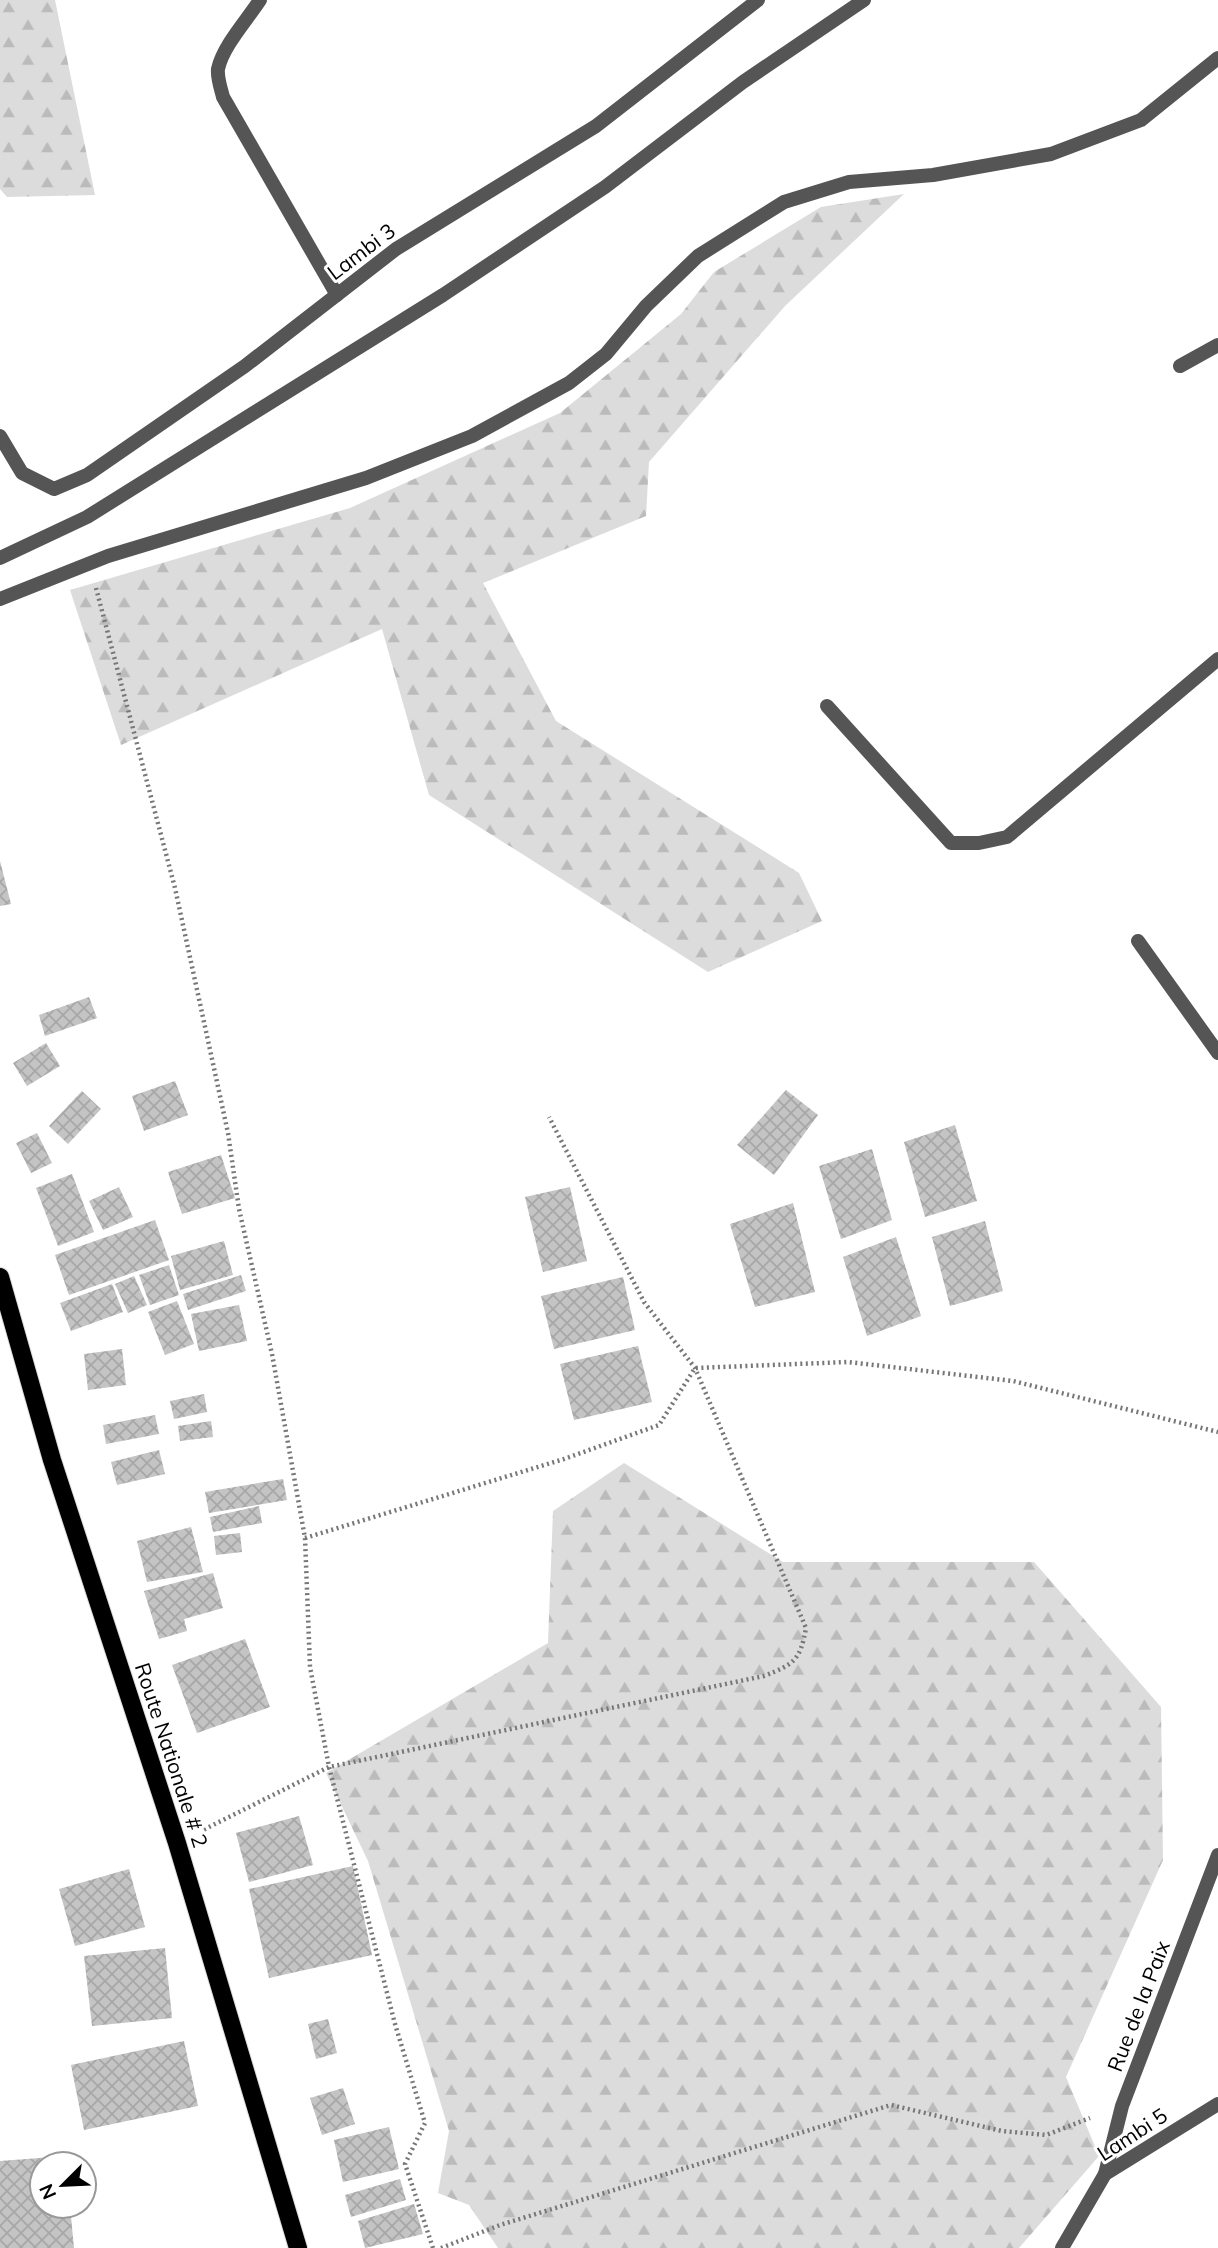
<svg xmlns="http://www.w3.org/2000/svg" width="1218" height="2248" font-family="Mulish,sans-serif">
<style>
.forest{fill:url(#forest-firs)}
.building{fill:url(#building-cross-hatch)}
.lines{fill:none;stroke-linecap:round;stroke-linejoin:round}
.primary-casing{stroke:#dbdbdb;stroke-width:20}
.path{stroke:#777;stroke-width:4.5;stroke-dasharray:2 3.5;stroke-linecap:butt}
.service{stroke:#555;stroke-width:14}
.minor{stroke:#555;stroke-width:14}
.primary{stroke:#000;stroke-width:18}
.labels{text-anchor:middle;dominant-baseline:central;stroke-width:6;stroke-linejoin:round;paint-order:stroke}
.street-label{font-size:21px;fill:#000;stroke:#fff}
</style>
<defs>
<pattern id="forest-firs" width="22" height="20" patternUnits="userSpaceOnUse" patternTransform="scale(1.75)"><rect width="22" height="20" fill="#dcdcdc"/><path d="M5 1l3.5 6h-7zM16 11l3.5 6h-7z" fill="#bbb"/></pattern>
<pattern id="building-cross-hatch" width="8" height="8" patternUnits="userSpaceOnUse" patternTransform="scale(1.75)"><rect width="8" height="8" fill="#c4c4c4"/><path d="M0 0l8 8M0 8l8-8" fill="none" stroke="#a7a7a7"/></pattern>
</defs>
<rect width="100%" height="100%" fill="#fff"/>
<!-- forest -->
<g class="forest">
<polygon points="0,0 55,0 95,195 7,197 0,189"/>
<polygon points="904,194 785,306 649,462 646,516 483,583 556,721 799,873 822,921 708,972 429,795 382,629 121,745 70,590 350,508 560,413 681,314 714,272 821,207"/>
<polygon points="624,1463 783,1562 1034,1562 1161,1707 1163,1860 1066,2077 1099,2156 1019,2248 498,2248 469,2205 438,2193 449,2131 368,1861 326,1773 548,1643 553,1511"/>
</g>
<!-- building -->
<g class="building">
<polygon points="0,861 11,904 0,906"/>
<polygon points="89,997 97,1018 45,1036 39,1015"/>
<polygon points="46,1043 60,1066 27,1086 13,1063"/>
<polygon points="175,1081 188,1115 144,1131 132,1096"/>
<polygon points="786,1090 818,1115 774,1175 737,1145"/>
<polygon points="82,1091 101,1109 68,1144 49,1126"/>
<polygon points="955,1125 977,1201 925,1217 904,1142"/>
<polygon points="37,1133 52,1163 31,1173 16,1143"/>
<polygon points="872,1149 892,1220 841,1239 819,1166"/>
<polygon points="221,1155 235,1198 182,1214 168,1172"/>
<polygon points="72,1174 94,1232 58,1246 36,1188"/>
<polygon points="119,1187 133,1217 103,1230 89,1201"/>
<polygon points="570,1187 587,1261 543,1272 525,1197"/>
<polygon points="793,1203 815,1292 755,1307 730,1224"/>
<polygon points="155,1220 169,1260 69,1295 55,1255"/>
<polygon points="985,1221 1003,1291 950,1306 932,1237"/>
<polygon points="896,1237 921,1316 867,1336 843,1257"/>
<polygon points="224,1241 233,1275 180,1290 171,1256"/>
<polygon points="169,1265 179,1295 150,1305 139,1275"/>
<polygon points="241,1275 246,1291 188,1310 183,1294"/>
<polygon points="134,1276 147,1305 128,1313 115,1284"/>
<polygon points="623,1277 635,1330 554,1349 541,1296"/>
<polygon points="112,1284 123,1312 71,1331 60,1303"/>
<polygon points="177,1301 194,1344 165,1355 148,1312"/>
<polygon points="239,1305 247,1341 199,1351 191,1314"/>
<polygon points="638,1346 652,1402 574,1420 560,1364"/>
<polygon points="122,1349 126,1385 88,1390 84,1354"/>
<polygon points="204,1394 207,1412 174,1419 170,1401"/>
<polygon points="155,1415 159,1434 106,1444 103,1425"/>
<polygon points="211,1421 213,1437 180,1441 178,1426"/>
<polygon points="159,1450 165,1474 117,1485 111,1462"/>
<polygon points="283,1479 287,1500 209,1513 205,1492"/>
<polygon points="259,1506 262,1523 213,1532 210,1517"/>
<polygon points="191,1527 203,1572 147,1582 137,1541"/>
<polygon points="240,1533 242,1552 216,1555 214,1536"/>
<polygon points="213,1573 223,1608 184,1619 187,1631 159,1639 144,1591"/>
<polygon points="245,1639 270,1707 197,1733 172,1665"/>
<polygon points="299,1816 313,1865 249,1882 236,1833"/>
<polygon points="353,1866 372,1955 269,1978 249,1889"/>
<polygon points="129,1869 145,1927 75,1946 59,1889"/>
<polygon points="165,1948 172,2018 92,2026 84,1956"/>
<polygon points="328,2019 337,2053 316,2059 308,2024"/>
<polygon points="184,2041 198,2106 84,2130 71,2065"/>
<polygon points="343,2088 355,2124 322,2135 310,2098"/>
<polygon points="389,2127 399,2169 343,2182 334,2140"/>
<polygon points="66,2156 67,2164 42,2164 42,2206 70,2206 74,2248 0,2248 0,2161"/>
<polygon points="400,2179 406,2200 351,2217 345,2195"/>
<polygon points="414,2204 423,2234 365,2248 358,2221"/>
</g>
<g class="lines">
<!-- primary casing -->
<g class="primary-casing">
<polyline id="primary" points="0,1277 52,1460 177,1843 298,2248"/>
</g>
<!-- path -->
<g class="path">
<polyline points="96,588 175,888 228,1133 239,1209 272,1354 305,1538 310,1667 329,1767 203,1830"/>
<polyline points="305,1538 564,1459 659,1425 695,1368 848,1362 1013,1381 1218,1432"/>
<path d="M433,2248L405,2164L425,2123L395,2024L329,1767L764,1676C794,1664 800,1661 806,1628L695,1368L644,1302L549,1117"/>
<polyline points="441,2248 500,2225 891,2105 1002,2131 1046,2135 1090,2118"/>
</g>
<!-- service -->
<g class="service">
<path d="M260,0C247,20 223,46 218,69C217,78 221,89 223,97L337,295"/>
<polyline points="0,558 87,517 443,295 605,187 743,82 864,0"/>
<polyline points="0,599 108,556 366,478 472,436 569,383 606,354 646,306 698,256 784,202 849,182 933,175 1051,154 1141,120 1218,58"/>
</g>
<!-- minor -->
<g class="minor">
<polyline points="1180,366 1218,345"/>
<polyline points="0,436 22,473 54,489 87,475 245,366 396,249 596,126 758,0"/>
<polyline points="827,706 951,843 979,843 1007,837 1218,659"/>
<polyline points="1138,941 1218,1053"/>
<polyline points="1105,2174 1122,2106 1218,1855"/>
<polyline points="1062,2248 1105,2174 1218,2104"/>
</g>
<!-- primary -->
<use href="#primary" class="primary"/>
</g>
<g class="labels">
<!-- street labels -->
<g class="street-label">
<text transform="translate(361 251) rotate(-37)">Lambi 3</text>
<text transform="translate(172 1755) rotate(72)">Route Nationale # 2</text>
<text transform="translate(1138 2006) rotate(-69)">Rue de la Paix</text>
<text transform="translate(1132 2134) rotate(-33)">Lambi 5</text>
</g>
</g>
<!-- north arrow -->
<g transform="translate(63 2185) rotate(246)"><circle r="33" fill="#ffffff" stroke="#999999" stroke-width="2"/>
<path d="M0-5L12 26L0 18L-12 26Z" fill="#000000"/>
<text y="-10" font-size="19" font-weight="bold" text-anchor="middle" fill="#000000">N</text>
</g>
</svg>
